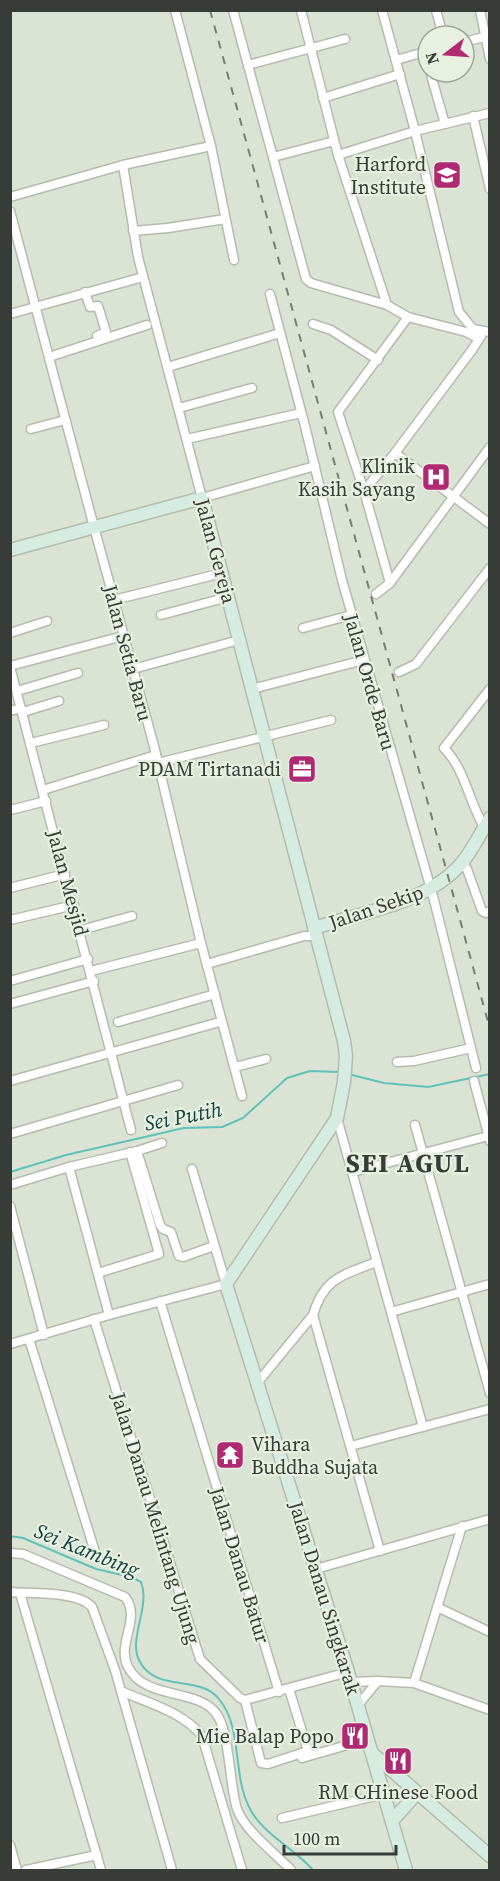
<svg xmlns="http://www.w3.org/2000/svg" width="500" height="1881" font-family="'Source Serif 4',serif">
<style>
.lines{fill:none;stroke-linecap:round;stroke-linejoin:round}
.stream{stroke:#62c2b8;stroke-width:2}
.street-casing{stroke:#b4bcad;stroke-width:11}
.secondary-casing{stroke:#b4bcad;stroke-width:15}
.street{stroke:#fff;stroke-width:8}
.secondary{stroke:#d6ece0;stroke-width:12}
.rail{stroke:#787e74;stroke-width:2;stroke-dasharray:8 8;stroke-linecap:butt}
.labels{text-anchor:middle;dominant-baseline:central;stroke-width:4.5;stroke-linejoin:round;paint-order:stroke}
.poi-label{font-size:20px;fill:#383c36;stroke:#e8f0e1;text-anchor:end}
.street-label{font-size:20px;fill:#383c36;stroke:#e8f0e1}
.water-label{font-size:21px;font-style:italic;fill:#15423e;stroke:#e8f0e1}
.district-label{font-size:26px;font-weight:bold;letter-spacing:1.5px;fill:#383c36;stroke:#e8f0e1}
</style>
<rect width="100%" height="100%" fill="#dbe3d4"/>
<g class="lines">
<!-- stream -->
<g class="stream">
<polyline points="348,1074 384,1083 428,1087 490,1074"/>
<polyline points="10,1172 66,1155 184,1128 222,1127 243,1118 287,1078 310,1071 340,1072"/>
<path d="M10,1536L23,1538L96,1569L131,1577L141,1582C151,1607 127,1640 140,1662C157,1693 199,1674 219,1699C243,1728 232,1773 249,1807C262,1834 294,1848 313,1870"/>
</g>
<!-- street casing -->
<g class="street-casing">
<g id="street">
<polyline points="175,10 211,146 234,260"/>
<polyline points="233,10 306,279 311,283 387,305 408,317 466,332 479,339"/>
<polyline points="301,10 338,155 387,305"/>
<polyline points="382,10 415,131 459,312 473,329 490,332"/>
<polyline points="436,10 443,36"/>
<polyline points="480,10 490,59"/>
<polyline points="464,42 484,37"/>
<polyline points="396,60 428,51"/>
<polyline points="248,65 345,39"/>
<polyline points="431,75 445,124"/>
<polyline points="323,98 400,74"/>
<polyline points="473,116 490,189"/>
<polyline points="338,155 415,131 490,113"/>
<polyline points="273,157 334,141"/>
<polyline points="123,165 138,257 202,498 315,466"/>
<polyline points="10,197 123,165 211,146"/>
<polyline points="10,211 94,527 154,746 201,943 242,1096"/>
<polyline points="133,231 168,228 225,219"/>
<polyline points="85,292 90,307 98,306 106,332 97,336"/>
<polyline points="270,294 305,426 342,580 433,896 476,1068"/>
<polyline points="10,314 143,277"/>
<polyline points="408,317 338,412 364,491 390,583 490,447"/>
<polyline points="313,324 331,330 378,360"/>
<polyline points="49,357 147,325"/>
<polyline points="168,367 280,333"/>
<polyline points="179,408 252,388"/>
<polyline points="31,429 65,420"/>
<polyline points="187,439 301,413"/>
<polyline points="395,453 490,524"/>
<polyline points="364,491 395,453 472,350 481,336"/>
<polyline points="376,594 390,583"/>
<polyline points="114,600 222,573"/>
<polyline points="161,615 228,597"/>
<polyline points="303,628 351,615"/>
<polyline points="10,633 47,621"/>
<polyline points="10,666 123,636"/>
<polyline points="10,667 131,1130"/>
<polyline points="133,669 239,640"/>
<polyline points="399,672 416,664 490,568"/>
<polyline points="252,689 364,660"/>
<polyline points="17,691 78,673"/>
<polyline points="10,711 21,708"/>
<polyline points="23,712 59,701"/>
<polyline points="31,743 104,725"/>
<polyline points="158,763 331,720"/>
<polyline points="43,790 156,755"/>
<polyline points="10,810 46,801"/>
<path d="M484,827C469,802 465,769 444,748L490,689"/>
<polyline points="462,863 467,869 482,911 486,913 490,911"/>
<polyline points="10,888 65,874"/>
<polyline points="10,920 74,905"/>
<polyline points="81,930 132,916"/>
<polyline points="207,964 304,936 316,936"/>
<polyline points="91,971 201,943"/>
<polyline points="10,981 88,959"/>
<polyline points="10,1004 94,981"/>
<polyline points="118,1022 215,994"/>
<polyline points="397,1062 414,1061 471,1048"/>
<polyline points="235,1067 266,1059"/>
<polyline points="10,1081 216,1023"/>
<polyline points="474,1081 490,1141"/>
<polyline points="337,1118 423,1427"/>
<polyline points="415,1125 490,1393"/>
<polyline points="10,1134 178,1085"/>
<polyline points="137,1151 162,1143"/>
<polyline points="69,1167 109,1315"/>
<polyline points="353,1172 488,1136"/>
<polyline points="10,1185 69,1167 137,1151 160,1225 163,1229 171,1232 179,1256 183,1257 214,1246"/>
<polyline points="10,1206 44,1335"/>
<path d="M376,1262C344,1275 324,1277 313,1315L380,1551"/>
<polyline points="98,1273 159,1254 130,1152"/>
<polyline points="160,1301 279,1692"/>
<polyline points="391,1312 490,1284"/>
<polyline points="94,1319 200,1659 240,1698 245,1700 348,1672"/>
<polyline points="29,1339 95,1552"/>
<polyline points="10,1344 109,1315 226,1284 192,1169"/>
<polyline points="258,1382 313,1315"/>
<polyline points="351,1446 490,1409"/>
<path d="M10,1553L23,1554L125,1597C142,1618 116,1644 128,1667C145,1700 195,1688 215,1712C230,1729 229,1784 237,1809C245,1831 275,1853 291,1870"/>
<polyline points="316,1569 490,1519"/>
<path d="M10,1592C32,1594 78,1591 92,1607L115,1670L172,1870"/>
<polyline points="20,1593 101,1870"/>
<polyline points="437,1607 490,1632"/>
<polyline points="351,1682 378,1681 414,1683 490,1710"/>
<polyline points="414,1683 462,1526"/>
<path d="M121,1691C148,1703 183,1712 202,1736L242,1870"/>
<polyline points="245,1700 261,1763 268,1764 308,1751 289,1689"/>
<polyline points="358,1705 378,1681"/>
<polyline points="302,1758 368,1739"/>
<polyline points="282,1818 384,1794"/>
<polyline points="10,1845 17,1870"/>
<polyline points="26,1870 97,1855"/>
</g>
</g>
<!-- secondary casing -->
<g class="secondary-casing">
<g id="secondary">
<polyline points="10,550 202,498 344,1041 346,1056 344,1082 337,1118 226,1284 348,1672 406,1870"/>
<path d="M314,928C361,913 426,903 460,865C472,852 480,833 490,818"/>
<polyline points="373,1754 490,1856"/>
<polyline points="392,1821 417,1793"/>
</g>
</g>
<!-- street -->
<use href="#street" class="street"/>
<!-- secondary -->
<use href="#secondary" class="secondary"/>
<!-- rail -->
<polyline class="rail" points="210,10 490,1029"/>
</g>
<!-- icons -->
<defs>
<g id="school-square" transform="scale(1.5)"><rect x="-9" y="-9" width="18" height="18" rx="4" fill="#af2a72" stroke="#e8f0e1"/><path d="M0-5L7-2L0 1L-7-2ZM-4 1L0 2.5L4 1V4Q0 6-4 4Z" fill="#fff"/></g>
<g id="hospital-square" transform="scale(1.5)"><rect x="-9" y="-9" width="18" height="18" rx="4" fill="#af2a72" stroke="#e8f0e1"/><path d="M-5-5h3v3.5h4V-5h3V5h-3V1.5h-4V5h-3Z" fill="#fff"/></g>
<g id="office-square" transform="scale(1.5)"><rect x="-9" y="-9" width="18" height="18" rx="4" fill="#af2a72" stroke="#e8f0e1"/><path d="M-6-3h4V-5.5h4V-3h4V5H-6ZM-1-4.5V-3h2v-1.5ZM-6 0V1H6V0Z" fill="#fff"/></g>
<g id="temple-square" transform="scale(1.5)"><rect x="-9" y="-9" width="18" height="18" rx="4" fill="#af2a72" stroke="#e8f0e1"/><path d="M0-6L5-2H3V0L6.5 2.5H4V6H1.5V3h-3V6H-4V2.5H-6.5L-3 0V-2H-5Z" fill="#fff"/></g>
<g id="restaurant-square" transform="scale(1.5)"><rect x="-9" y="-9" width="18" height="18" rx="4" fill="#af2a72" stroke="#e8f0e1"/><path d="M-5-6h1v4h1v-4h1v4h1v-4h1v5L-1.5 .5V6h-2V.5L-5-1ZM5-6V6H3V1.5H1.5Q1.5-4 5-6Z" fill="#fff"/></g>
</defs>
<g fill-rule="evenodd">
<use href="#school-square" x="447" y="175"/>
<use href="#hospital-square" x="436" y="477"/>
<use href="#office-square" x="302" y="769"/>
<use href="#temple-square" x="230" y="1455"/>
<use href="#restaurant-square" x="355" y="1736"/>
<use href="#restaurant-square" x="398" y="1761"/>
</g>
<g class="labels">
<!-- poi labels -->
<g class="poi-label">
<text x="426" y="164">Harford<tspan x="426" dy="23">Institute</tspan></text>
<text x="415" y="466">Klinik<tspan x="415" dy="23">Kasih Sayang</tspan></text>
<text x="281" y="769">PDAM Tirtanadi</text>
<text x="251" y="1444" text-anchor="start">Vihara<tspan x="251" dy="23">Buddha Sujata</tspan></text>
<text x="334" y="1736">Mie Balap Popo</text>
<text x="398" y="1792" text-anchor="middle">RM CHinese Food</text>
</g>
<!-- street labels -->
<g class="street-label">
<text transform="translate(216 551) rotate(75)">Jalan Gereja</text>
<text transform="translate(128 653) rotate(75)">Jalan Setia Baru</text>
<text transform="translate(370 682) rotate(74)">Jalan Orde Baru</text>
<text transform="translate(68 883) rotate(75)">Jalan Mesjid</text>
<text transform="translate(376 907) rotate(-19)">Jalan Sekip</text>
<text transform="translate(156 1518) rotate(73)">Jalan Danau Melintang Ujung</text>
<text transform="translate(240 1565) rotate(73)">Jalan Danau Batur</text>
<text transform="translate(325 1598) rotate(73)">Jalan Danau Singkarak</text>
</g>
<!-- water labels -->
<g class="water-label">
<text transform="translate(183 1116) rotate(-11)">Sei Putih</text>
<text transform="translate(87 1550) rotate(22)">Sei Kambing</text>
</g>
<!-- district labels -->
<g class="district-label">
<text x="408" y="1163">SEI AGUL</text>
</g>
</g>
<!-- border -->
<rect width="500" height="1881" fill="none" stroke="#383c36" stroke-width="24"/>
<!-- north arrow -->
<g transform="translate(446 54) rotate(253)"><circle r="28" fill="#e8f0e1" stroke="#a2a89d" stroke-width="1.5"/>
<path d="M0-4.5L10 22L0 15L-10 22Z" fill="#af2a72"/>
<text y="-9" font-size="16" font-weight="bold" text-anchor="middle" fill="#383c36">N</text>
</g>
<!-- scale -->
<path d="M284 1845v9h112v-9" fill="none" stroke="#383c36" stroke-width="3"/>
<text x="293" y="1845" font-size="18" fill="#383c36" stroke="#e8f0e1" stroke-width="4.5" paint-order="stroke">100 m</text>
</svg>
